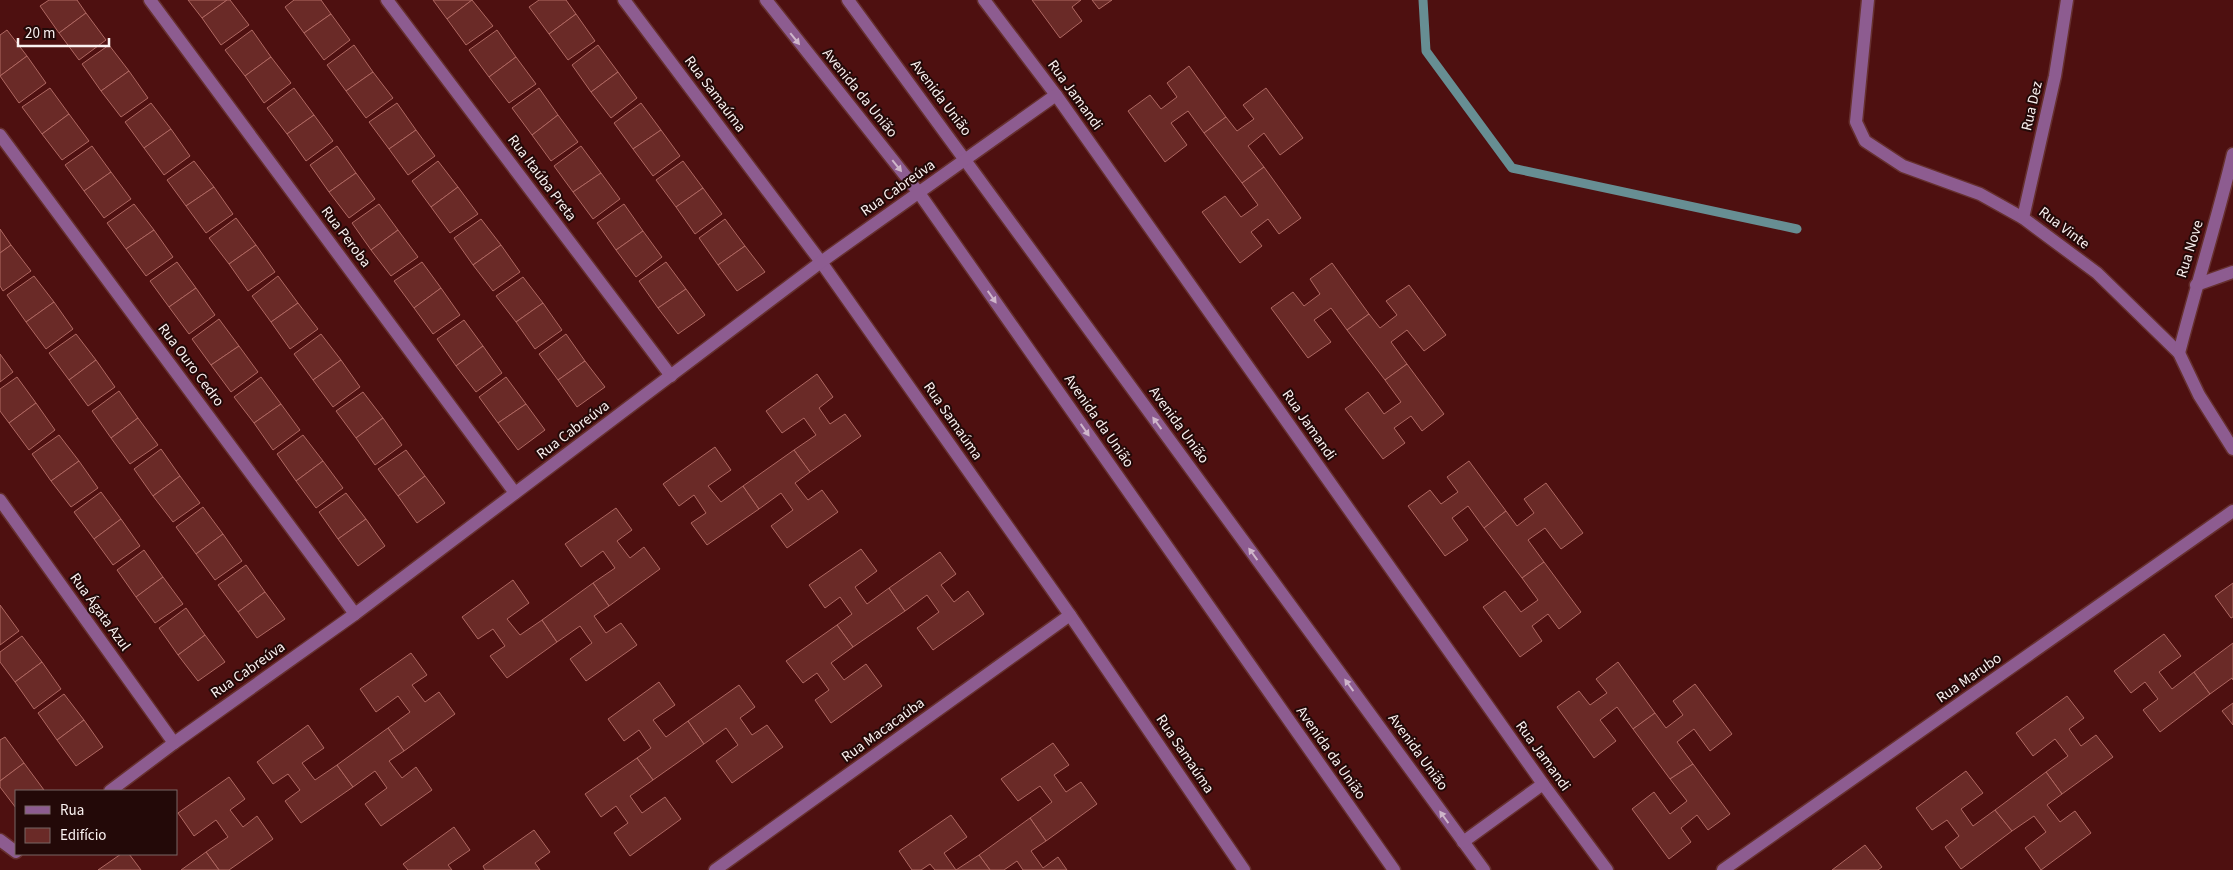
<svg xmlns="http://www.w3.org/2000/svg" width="2233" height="870" font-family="'Source Sans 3',sans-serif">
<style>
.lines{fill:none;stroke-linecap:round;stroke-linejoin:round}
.stream{stroke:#678e93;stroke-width:9}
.building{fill:#6a2a27;stroke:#af6862}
.minor-casing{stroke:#66302f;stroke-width:15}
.minor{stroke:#8d5c90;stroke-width:12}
.oneway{fill:#ceb5ca}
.labels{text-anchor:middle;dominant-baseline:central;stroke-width:4;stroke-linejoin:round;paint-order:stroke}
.street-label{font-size:15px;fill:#faf1f0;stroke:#230908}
</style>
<rect width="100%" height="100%" fill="#4e1010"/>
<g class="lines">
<!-- stream -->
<polyline class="stream" points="1423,0 1426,51 1512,168 1797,229"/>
</g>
<!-- building -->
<g class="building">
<polygon points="49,0 77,0 86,13 59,33 40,6"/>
<polygon points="188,0 227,0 202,18"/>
<polygon points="227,0 230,0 249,25 221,45 202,18"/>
<polygon points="294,0 321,0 331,14 304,33 285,7"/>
<polygon points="433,0 472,0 447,19"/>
<polygon points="472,0 493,26 466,45 447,19"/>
<polygon points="539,0 566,0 576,14 549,34 529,7"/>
<polygon points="1032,0 1081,0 1072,7 1082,21 1060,38"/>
<polygon points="1092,0 1112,0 1099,9"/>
<polygon points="86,13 106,40 79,60 59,33"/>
<polygon points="331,14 350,40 324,60 304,33"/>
<polygon points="576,14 595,41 568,60 549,34"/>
<polygon points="7,30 27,56 0,76 0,35"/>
<polygon points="252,30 271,57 245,76 225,50"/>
<polygon points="497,30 516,57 489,77 469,50"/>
<polygon points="109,45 129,71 101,91 82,64"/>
<polygon points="354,45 373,72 346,91 327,65"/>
<polygon points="598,45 618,72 591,92 572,65"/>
<polygon points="27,56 46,83 19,103 0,76"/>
<polygon points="271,57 291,83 264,103 245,76"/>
<polygon points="516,57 536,84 509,103 489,77"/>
<polygon points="1189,66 1226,117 1204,133 1188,111 1171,123 1187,145 1165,162 1128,111 1150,95 1161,109 1177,97 1167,83"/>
<polygon points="129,71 148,98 121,117 101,91"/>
<polygon points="373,72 393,98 366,118 346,91"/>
<polygon points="618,72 637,98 611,118 591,92"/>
<polygon points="50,88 69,114 42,134 22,107"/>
<polygon points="294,88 314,115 287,134 267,108"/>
<polygon points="539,88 558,115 532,135 512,108"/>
<polygon points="1266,88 1303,138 1280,155 1264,133 1248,146 1264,167 1242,183 1204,133 1226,117 1237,131 1254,119 1243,105"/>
<polygon points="151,103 171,129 144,148 125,122"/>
<polygon points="397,103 416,130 389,149 369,122"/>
<polygon points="641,103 661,130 633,149 614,123"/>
<polygon points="69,114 89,141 62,160 42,134"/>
<polygon points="314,115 333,141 306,161 287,134"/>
<polygon points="558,115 578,142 551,161 532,135"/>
<polygon points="171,129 190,156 164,175 144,148"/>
<polygon points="416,130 435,156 408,175 389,149"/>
<polygon points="661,130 680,156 653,176 633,149"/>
<polygon points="92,146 111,172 84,191 65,165"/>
<polygon points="337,146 356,173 329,192 310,165"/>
<polygon points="581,146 601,173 573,192 554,166"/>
<polygon points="194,161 214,187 186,206 167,180"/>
<polygon points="438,161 458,187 431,207 412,181"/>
<polygon points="683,161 703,188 676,207 656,180"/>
<polygon points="1264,167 1301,218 1279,234 1268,219 1251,232 1262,246 1240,263 1202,212 1225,196 1241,217 1258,205 1242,183"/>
<polygon points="111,172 131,199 104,218 84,191"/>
<polygon points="356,173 375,199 349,218 329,192"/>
<polygon points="601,173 620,199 593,219 573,192"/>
<polygon points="214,187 233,214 206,233 186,206"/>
<polygon points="458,187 478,214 450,233 431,207"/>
<polygon points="703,188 722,214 695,234 676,207"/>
<polygon points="134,204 154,230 126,249 107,223"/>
<polygon points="379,204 398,230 371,250 352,223"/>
<polygon points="624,204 643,231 616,250 597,223"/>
<polygon points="236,218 256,245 229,264 209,238"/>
<polygon points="481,219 501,245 473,265 454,238"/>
<polygon points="725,219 745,246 718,265 699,238"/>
<polygon points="0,229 11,245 0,253"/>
<polygon points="154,230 173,257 146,276 126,249"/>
<polygon points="398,230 418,257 391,276 371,250"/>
<polygon points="643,231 662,257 636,277 616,250"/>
<polygon points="11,245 31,271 3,291 0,286 0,253"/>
<polygon points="256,245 275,272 248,291 229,264"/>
<polygon points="501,245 520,272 493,291 473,265"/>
<polygon points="745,246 765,272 737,291 718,265"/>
<polygon points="177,262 196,288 169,307 150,281"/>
<polygon points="422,262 441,288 414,308 394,281"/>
<polygon points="666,262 686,289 658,308 639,281"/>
<polygon points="1332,263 1369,314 1347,330 1331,308 1314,320 1331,342 1308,358 1271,308 1293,292 1304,306 1320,294 1310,279"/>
<polygon points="34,276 54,302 26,322 7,295"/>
<polygon points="278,276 298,303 271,322 252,296"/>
<polygon points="523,277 543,303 516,322 496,296"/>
<polygon points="1409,285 1446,335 1424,351 1407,330 1391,342 1407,364 1385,380 1347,330 1369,314 1380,328 1397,315 1386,301"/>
<polygon points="196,288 215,315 189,334 169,307"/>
<polygon points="441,288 460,315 433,334 414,308"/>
<polygon points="686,289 705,315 678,334 658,308"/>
<polygon points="54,302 73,329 46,349 26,322"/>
<polygon points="298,303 318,329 290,349 271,322"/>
<polygon points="543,303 562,330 535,349 516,322"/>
<polygon points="219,319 239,346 211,365 192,339"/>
<polygon points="464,320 483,346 456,366 437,339"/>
<polygon points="76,334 96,360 69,380 49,353"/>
<polygon points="321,334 341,360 313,380 294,354"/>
<polygon points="566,334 585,361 558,380 539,354"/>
<polygon points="239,346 258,372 231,392 211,365"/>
<polygon points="483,346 502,373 476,392 456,366"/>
<polygon points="0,354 13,372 0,382"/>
<polygon points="96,360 115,387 88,406 69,380"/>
<polygon points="341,360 360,387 333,407 313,380"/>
<polygon points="585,361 605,387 577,407 558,380"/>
<polygon points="1407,364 1444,414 1422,431 1411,416 1394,428 1405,443 1383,459 1345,409 1368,392 1384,414 1401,402 1385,380"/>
<polygon points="817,374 833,397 819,408 830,424 845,414 861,436 810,472 794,450 816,435 804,418 782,433 766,411"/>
<polygon points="17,377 36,403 9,423 0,411 0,389"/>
<polygon points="261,377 281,404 254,423 234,397"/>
<polygon points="506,377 526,404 498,423 479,397"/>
<polygon points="119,391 138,418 111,438 92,411"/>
<polygon points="363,392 383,418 356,438 336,411"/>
<polygon points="36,403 55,430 29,450 9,423"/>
<polygon points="281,404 300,430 273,450 254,423"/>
<polygon points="526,404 545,430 518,450 498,423"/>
<polygon points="138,418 158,445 130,464 111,438"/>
<polygon points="383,418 402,445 375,465 356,438"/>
<polygon points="59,435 79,461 51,481 32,454"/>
<polygon points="303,435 323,461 296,481 277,454"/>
<polygon points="715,447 731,470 708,486 721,502 743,486 759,509 707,545 691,523 706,513 694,495 679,506 663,484"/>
<polygon points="161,449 180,476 153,496 134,469"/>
<polygon points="406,450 425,476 398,496 378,469"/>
<polygon points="794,450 810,472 795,483 808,500 822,490 838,512 787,548 771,526 793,510 781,493 759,509 743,486"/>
<polygon points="79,461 98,488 71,507 51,481"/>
<polygon points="323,461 343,488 316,508 296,481"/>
<polygon points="1469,461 1506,511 1484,528 1468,506 1452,518 1468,540 1445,556 1408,506 1430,490 1441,504 1458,492 1447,477"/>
<polygon points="180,476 200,503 173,522 153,496"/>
<polygon points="425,476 445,503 417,523 398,496"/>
<polygon points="1546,483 1583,533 1561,549 1545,528 1528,540 1544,562 1522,578 1484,528 1506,511 1517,526 1534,513 1524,499"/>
<polygon points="101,492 121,519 94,539 74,512"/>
<polygon points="346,493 366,519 338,539 319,512"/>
<polygon points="203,507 223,534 196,554 176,527"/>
<polygon points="616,508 632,530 617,541 630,558 644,547 660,569 609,606 593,583 615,568 603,551 581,567 565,544"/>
<polygon points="121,519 140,546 113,565 94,539"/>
<polygon points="366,519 385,546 358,566 338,539"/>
<polygon points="223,534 242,561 215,580 196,554"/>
<polygon points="861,549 877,571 855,587 867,604 889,588 905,611 853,647 837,625 852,614 840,597 825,608 809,585"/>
<polygon points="144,550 163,577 136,597 117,570"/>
<polygon points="940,552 956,574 941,585 954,602 968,591 984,614 933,650 917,628 939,612 927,595 905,611 889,588"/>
<polygon points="1544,562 1581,612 1559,629 1548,614 1532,626 1542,641 1520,657 1483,607 1505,591 1521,612 1538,600 1522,578"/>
<polygon points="246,565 265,592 238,612 218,585"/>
<polygon points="163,577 183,604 155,623 136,597"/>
<polygon points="513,580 529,603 507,619 520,635 542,620 557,642 507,678 490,656 505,646 493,629 478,639 462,617"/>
<polygon points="593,583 609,606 594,616 606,633 621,623 637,645 586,681 570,659 592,643 580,626 557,642 542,620"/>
<polygon points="2233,583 2233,617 2231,618 2215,596"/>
<polygon points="265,592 285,619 257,638 238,612"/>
<polygon points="0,605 19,631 0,645"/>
<polygon points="186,608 205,635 178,655 159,628"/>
<polygon points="837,625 853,647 831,663 844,680 866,664 882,686 831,723 815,700 829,690 817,673 803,683 786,661"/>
<polygon points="2164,634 2181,656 2159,672 2172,689 2194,672 2210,694 2160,732 2143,710 2158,699 2145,682 2131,693 2114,671"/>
<polygon points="205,635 225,662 198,681 178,655"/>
<polygon points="22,636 42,662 15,682 0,662 0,652"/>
<polygon points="2233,643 2233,680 2232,678 2210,694 2194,672"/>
<polygon points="411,653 427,675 412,685 425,702 439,692 455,714 404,751 388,728 410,712 398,696 376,712 360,689"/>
<polygon points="42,662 61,689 34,709 15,682"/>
<polygon points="1618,662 1655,713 1633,729 1617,707 1600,720 1616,741 1594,758 1557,707 1579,691 1590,705 1607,693 1596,679"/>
<polygon points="659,682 675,705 653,720 666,737 688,721 704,744 653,780 637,758 651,748 639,730 624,741 608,719"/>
<polygon points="1695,684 1732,734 1710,751 1694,729 1677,742 1693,764 1670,779 1633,729 1655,713 1666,728 1683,715 1673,701"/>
<polygon points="739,685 755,707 740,718 752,735 767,725 783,747 732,783 716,761 738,745 726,728 704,744 688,721"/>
<polygon points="64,694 84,720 57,740 38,713"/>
<polygon points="2067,696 2084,718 2069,729 2081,746 2096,735 2113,757 2062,794 2046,772 2068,756 2055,739 2033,756 2016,733"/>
<polygon points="2233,703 2233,725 2222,711"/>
<polygon points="84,720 103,747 76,766 57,740"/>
<polygon points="308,725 324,748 302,763 315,780 337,765 353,787 301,823 285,801 300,790 288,774 273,784 257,762"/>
<polygon points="388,728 404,751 389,761 402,778 416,767 432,790 381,826 365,804 387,788 375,771 353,787 337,765"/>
<polygon points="5,737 24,763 0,781 0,740"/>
<polygon points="1053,743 1069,765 1054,775 1066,792 1081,782 1097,804 1046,841 1030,818 1052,802 1040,786 1018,801 1001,779"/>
<polygon points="637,758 653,780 630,796 642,813 665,797 681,819 630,856 614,833 628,823 616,806 601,817 585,794"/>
<polygon points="24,763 44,790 16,791 16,808 0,787 0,781"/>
<polygon points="1693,764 1730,814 1708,830 1697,815 1681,828 1691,842 1669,859 1632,809 1654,792 1670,814 1687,801 1670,779"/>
<polygon points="1966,771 1983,793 1961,809 1973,826 1995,810 2012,831 1961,869 1945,847 1959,836 1947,820 1932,830 1916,808"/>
<polygon points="2046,772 2062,794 2047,805 2060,822 2075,811 2091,833 2041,870 2025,848 2046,832 2034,816 2012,831 1995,810"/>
<polygon points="229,777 245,799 230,810 243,827 257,816 273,839 229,870 219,870 206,852 228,837 216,820 194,836 178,813"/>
<polygon points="951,815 967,837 944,853 956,870 935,870 930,864 921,870 912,870 899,851"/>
<polygon points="1030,818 1046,841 1031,851 1043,868 1058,857 1067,870 1023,870 1017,861 1004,870 990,870 979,855"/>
<polygon points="454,827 470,850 448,865 452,870 408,870 403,864"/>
<polygon points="534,830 550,852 535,863 540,870 485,870 483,866"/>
<polygon points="1865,845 1882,867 1878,870 1832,870"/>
<polygon points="206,852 219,870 181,870"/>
<polygon points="121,854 129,854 141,870 98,870"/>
<polygon points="979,855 990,870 956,870"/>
</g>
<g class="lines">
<!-- minor casing -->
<g class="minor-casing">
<g id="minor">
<polyline points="150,0 515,493"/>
<polyline points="387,0 671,376"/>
<polyline points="624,0 821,262 1070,615 1244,870"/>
<polyline points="766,0 919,193 1394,870"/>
<polyline points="848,0 1484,870"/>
<polyline points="984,0 1056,95 1543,784 1607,870"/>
<polyline points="1868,0 1856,122 1865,141 1903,166 1980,194 2023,218 2097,273 2179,353 2199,395 2233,449"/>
<polyline points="0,135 355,614"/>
<polyline points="2023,218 2055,76 2067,0"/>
<polyline points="2196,285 2233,272"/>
<path d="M2179,353C2196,286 2217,221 2233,154"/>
<polyline points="0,500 174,743"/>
<polyline points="110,791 174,743 355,614 821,262 1056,95"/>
<polyline points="0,840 16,852"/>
<polyline points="1463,842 1543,784"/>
<polyline points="715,870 1070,615"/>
<polyline points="1723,870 2233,511"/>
</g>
</g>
<!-- minor -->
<use href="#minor" class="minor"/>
</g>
<!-- one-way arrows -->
<defs><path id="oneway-solid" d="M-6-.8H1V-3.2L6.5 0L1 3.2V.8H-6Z" transform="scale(1.25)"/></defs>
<g class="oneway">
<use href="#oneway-solid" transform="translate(795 39) rotate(51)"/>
<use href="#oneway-solid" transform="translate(897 166) rotate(51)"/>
<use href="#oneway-solid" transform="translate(992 297) rotate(55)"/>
<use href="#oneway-solid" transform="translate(1157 423) rotate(-126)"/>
<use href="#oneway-solid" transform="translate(1085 430) rotate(55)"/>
<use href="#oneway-solid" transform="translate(1253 554) rotate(-126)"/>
<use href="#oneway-solid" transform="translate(1349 685) rotate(-126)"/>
<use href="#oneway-solid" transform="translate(1444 817) rotate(-126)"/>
</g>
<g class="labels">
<!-- street labels -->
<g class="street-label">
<text transform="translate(860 93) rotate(51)">Avenida da União</text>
<text transform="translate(715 94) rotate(53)">Rua Samaúma</text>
<text transform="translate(1075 95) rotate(54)">Rua Jamandi</text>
<text transform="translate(941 98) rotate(53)">Avenida União</text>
<text transform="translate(2032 106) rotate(-77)">Rua Dez</text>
<text transform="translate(542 178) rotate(53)">Rua Itaúba Preta</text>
<text transform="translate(898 188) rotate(-35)">Rua Cabreúva</text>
<text transform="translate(2064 228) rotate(37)">Rua Vinte</text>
<text transform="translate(346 237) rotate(53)">Rua Peroba</text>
<text transform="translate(2190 249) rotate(-73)">Rua Nove</text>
<text transform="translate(191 365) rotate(53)">Rua Ouro Cedro</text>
<text transform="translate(953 421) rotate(55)">Rua Samaúma</text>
<text transform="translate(1099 421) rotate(55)">Avenida da União</text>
<text transform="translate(1179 425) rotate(54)">Avenida União</text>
<text transform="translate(1309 425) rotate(55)">Rua Jamandi</text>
<text transform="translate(573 430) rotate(-37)">Rua Cabreúva</text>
<text transform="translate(100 612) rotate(54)">Rua Ágata Azul</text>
<text transform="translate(248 670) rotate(-35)">Rua Cabreúva</text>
<text transform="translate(1969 678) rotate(-35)">Rua Marubo</text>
<text transform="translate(883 730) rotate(-36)">Rua Macacaúba</text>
<text transform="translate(1418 752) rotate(54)">Avenida União</text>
<text transform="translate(1331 753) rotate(55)">Avenida da União</text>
<text transform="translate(1185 754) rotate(56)">Rua Samaúma</text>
<text transform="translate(1543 756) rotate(54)">Rua Jamandi</text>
</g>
</g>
<!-- legend -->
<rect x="15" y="790" width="162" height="65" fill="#230908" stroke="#796665"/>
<rect x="25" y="806" width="25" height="8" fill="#8d5c90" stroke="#796665"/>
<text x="60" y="815" font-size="15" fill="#faf1f0">Rua</text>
<rect x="25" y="828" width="25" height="15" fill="#6a2a27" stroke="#796665"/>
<text x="60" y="840" font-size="15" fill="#faf1f0">Edifício</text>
<!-- scale -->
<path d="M18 38v8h91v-8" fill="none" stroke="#faf1f0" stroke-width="2.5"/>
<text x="25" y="38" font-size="15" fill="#faf1f0" stroke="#230908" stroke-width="4" paint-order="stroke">20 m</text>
</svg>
